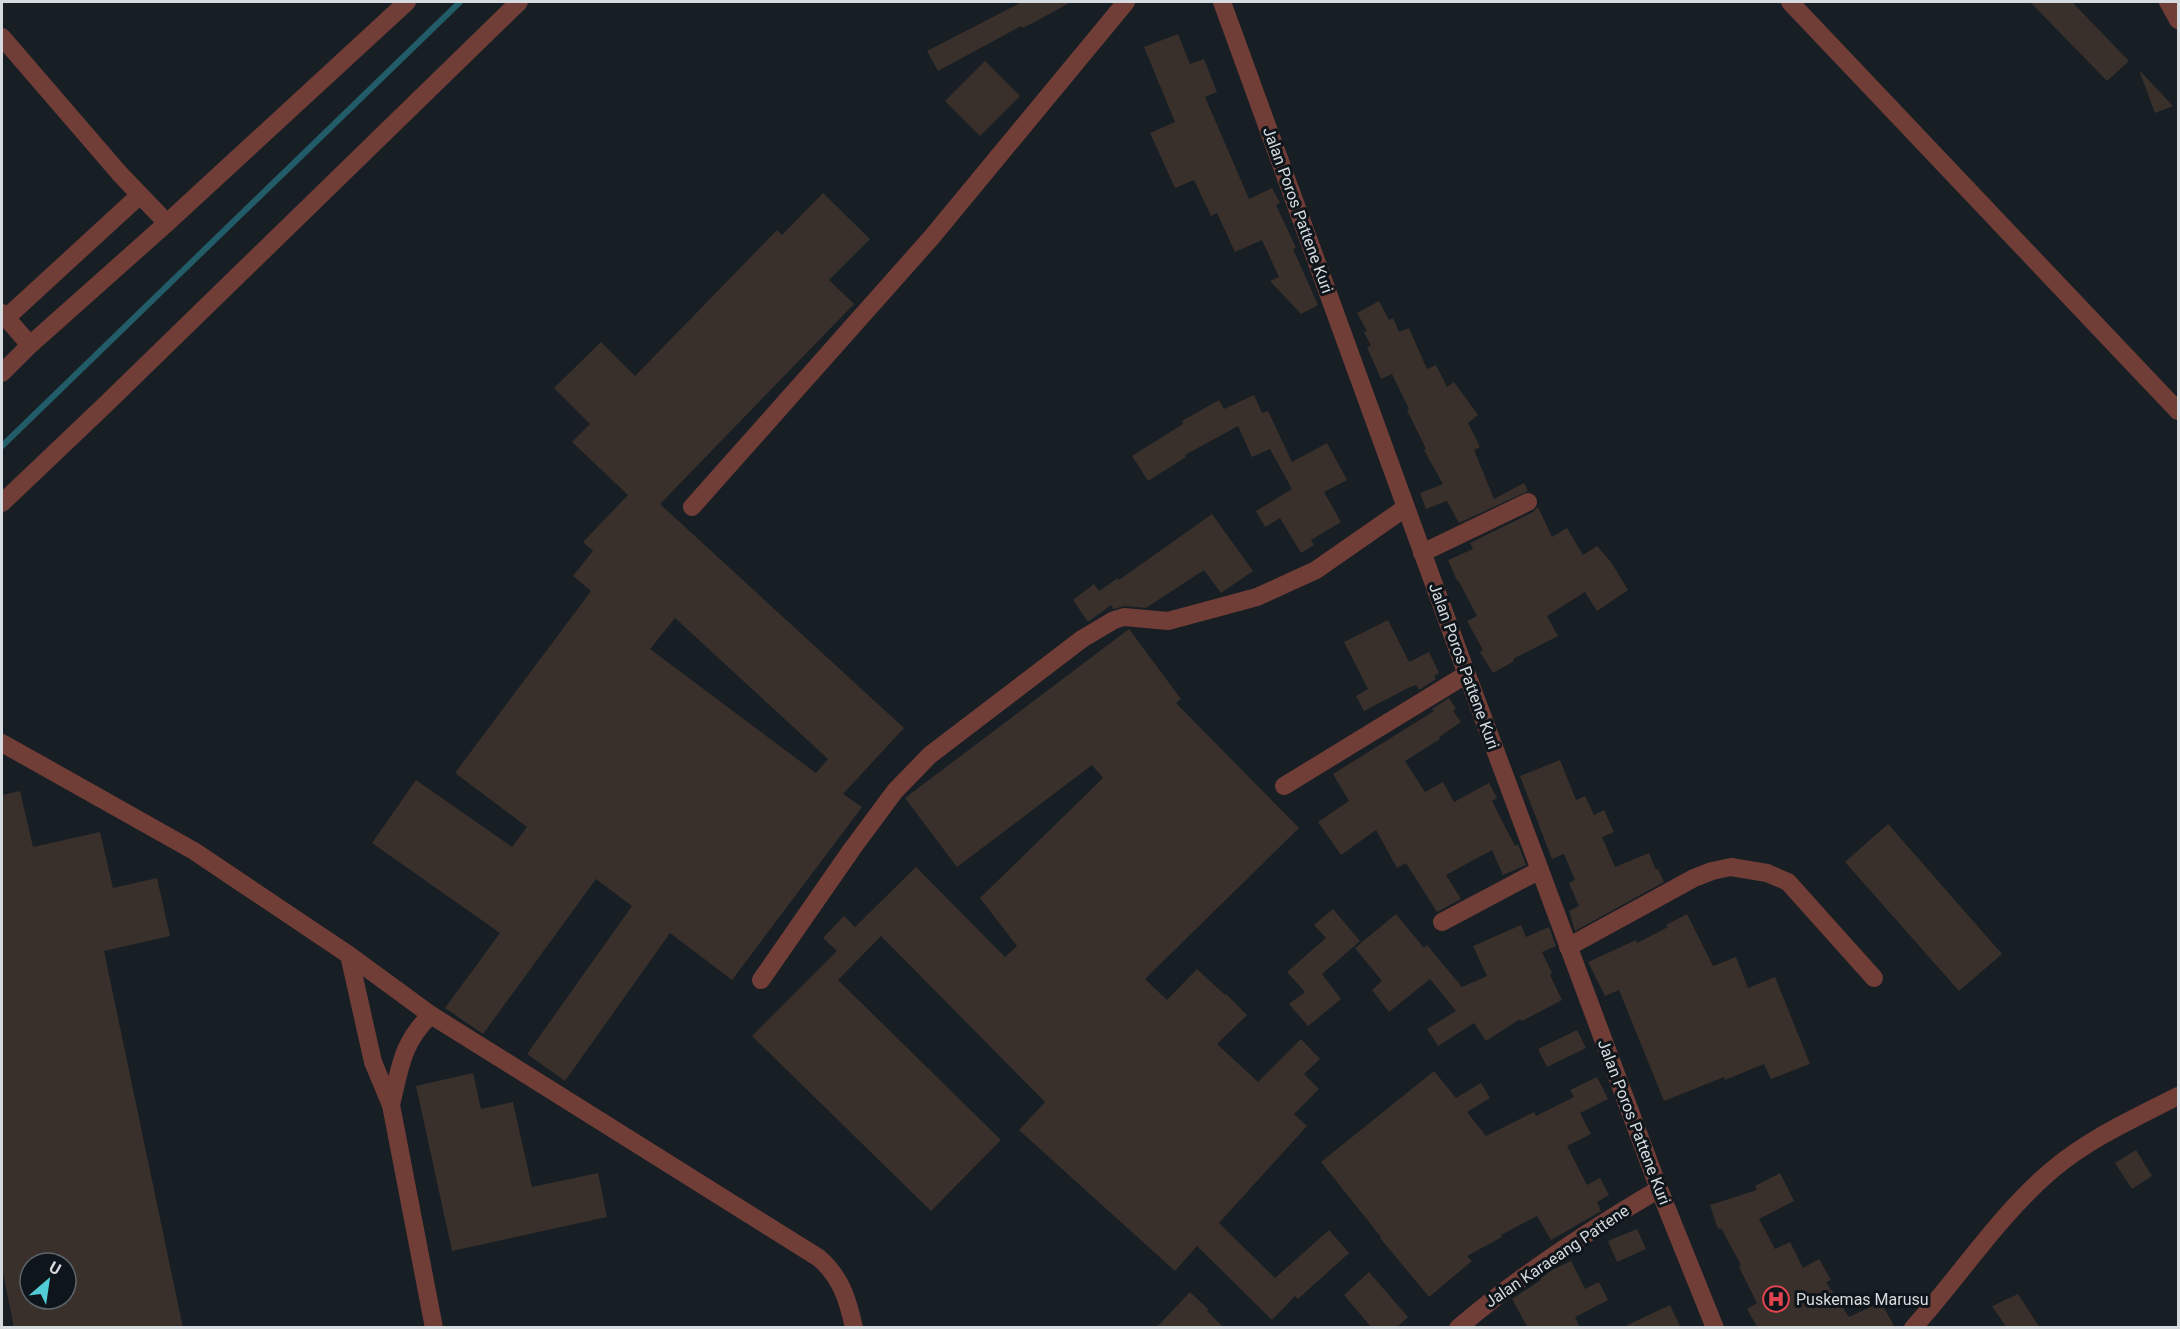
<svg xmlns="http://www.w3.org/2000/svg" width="2180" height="1329" font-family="Roboto,sans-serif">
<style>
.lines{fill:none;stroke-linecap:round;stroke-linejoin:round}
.stream{stroke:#215c68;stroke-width:6}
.building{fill:#39302b;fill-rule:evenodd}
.minor{stroke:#713d37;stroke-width:18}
.labels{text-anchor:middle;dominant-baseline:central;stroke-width:6;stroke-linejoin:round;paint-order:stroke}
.street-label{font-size:16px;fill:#d6dbdf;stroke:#0e151b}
.poi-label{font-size:16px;fill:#d6dbdf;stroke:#0e151b;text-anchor:start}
</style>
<rect width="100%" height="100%" fill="#171e24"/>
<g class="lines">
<!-- stream -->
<polyline class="stream" points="2,446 460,2"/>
</g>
<!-- building -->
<g class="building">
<polygon points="1022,2 1071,2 1033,23 1022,28 1021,26 938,71 927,51"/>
<polygon points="2030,2 2072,2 2129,61 2107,81"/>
<polygon points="1178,34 1190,64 1204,59 1217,92 1205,97 1249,199 1272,188 1280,203 1276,205 1296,248 1293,249 1318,305 1301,314 1270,281 1279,277 1262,240 1235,252 1217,213 1211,216 1194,180 1175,188 1150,133 1175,122 1144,47"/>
<polygon points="985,61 1020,96 980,136 945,101"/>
<polygon points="2139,70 2173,106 2155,113"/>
<path d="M823,193L870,239L829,280L854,304L660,504L904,728L843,794L862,807L732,980L670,933L565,1081L527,1054L632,906L596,879L483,1034L445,1008L500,933L372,843L416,780L512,847L527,827L455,773L591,591L573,576L593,551L583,542L628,495L572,442L590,424L554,388L601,342L635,376L777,230L782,235ZM675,618L828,759L816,773L650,649Z"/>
<polygon points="1379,301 1389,320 1393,318 1399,332 1409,328 1427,369 1436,365 1447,387 1454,382 1478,415 1468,423 1480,447 1474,450 1494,499 1524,483 1528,491 1459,523 1447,501 1426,509 1420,493 1443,484 1424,450 1426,449 1407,410 1409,409 1392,374 1381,379 1367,347 1371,346 1364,332 1367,331 1357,313"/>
<polygon points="1254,395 1262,413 1268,411 1292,462 1327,443 1347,480 1324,492 1341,522 1311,540 1314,545 1301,553 1280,518 1265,527 1256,511 1292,489 1270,449 1252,457 1238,426 1185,455 1186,457 1148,481 1132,456 1183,424 1182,421 1219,400 1224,409"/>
<polygon points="1538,507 1552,537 1567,528 1583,555 1597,546 1611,562 1628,590 1597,611 1585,592 1547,616 1558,636 1513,659 1514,661 1493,673 1480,652 1483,650 1467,621 1477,616 1458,580 1457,581 1448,560 1473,549 1470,543 1533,512"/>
<polygon points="1212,514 1253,571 1221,593 1204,570 1146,608 1125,606 1113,609 1111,605 1088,622 1073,600 1094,584 1099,591 1118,578 1119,580"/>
<polygon points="1388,620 1409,662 1429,652 1439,673 1434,676 1436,679 1419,690 1416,685 1408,688 1364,711 1356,696 1368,689 1344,642"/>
<polygon points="1129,629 1181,699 1176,703 1299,828 1145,979 1167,1000 1197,969 1225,995 1226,994 1247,1015 1217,1044 1258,1082 1301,1039 1320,1059 1304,1074 1319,1089 1294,1114 1307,1126 1219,1223 1275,1278 1329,1230 1349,1253 1298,1299 1295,1296 1272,1320 1197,1246 1175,1271 1019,1130 1045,1102 881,936 838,980 1001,1140 931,1211 752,1036 837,951 823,938 844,916 855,927 916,867 1005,957 1017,946 980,898 1103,778 1092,765 957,867 905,798"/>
<polygon points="1449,698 1456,709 1453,711 1461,722 1439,737 1440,739 1405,761 1425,792 1443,782 1454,802 1489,783 1497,798 1492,801 1515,846 1518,844 1526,865 1503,875 1492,850 1446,875 1461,899 1437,912 1406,863 1397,868 1376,830 1341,855 1318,822 1349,801 1333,774 1434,711 1432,709"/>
<polygon points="1560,760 1576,800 1585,796 1594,815 1604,810 1614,832 1602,837 1615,867 1649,853 1656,870 1658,869 1664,882 1575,931 1569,911 1579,906 1569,883 1575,880 1564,854 1552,859 1520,776"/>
<path d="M20,791L33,847L100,832L113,888L157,878L170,936L104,951L183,1328H14L2,1268V795ZM30,1263H66V1299H30Z"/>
<polygon points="1888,824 2002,954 1959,991 1845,862"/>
<polygon points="1333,909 1360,941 1322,974 1341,999 1308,1026 1289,1004 1305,992 1287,972 1326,938 1314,925"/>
<polygon points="1396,914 1424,948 1427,945 1462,987 1487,976 1473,946 1521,925 1526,937 1549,927 1556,946 1542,952 1552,973 1550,975 1562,1000 1522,1021 1520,1019 1486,1041 1474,1023 1438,1046 1427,1029 1456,1011 1430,979 1389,1012 1372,990 1382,981 1355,948"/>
<polygon points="1687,914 1713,966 1736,957 1748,988 1775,977 1810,1064 1771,1079 1764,1064 1725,1080 1724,1077 1664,1101 1619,990 1605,996 1588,962 1636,940 1637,943 1668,927 1666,925"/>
<polygon points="1577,1030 1586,1048 1547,1067 1538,1049"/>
<polygon points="1434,1071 1456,1098 1481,1083 1490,1098 1467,1112 1486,1136 1534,1112 1536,1116 1574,1097 1570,1090 1597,1077 1608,1099 1580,1113 1591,1134 1567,1146 1587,1185 1600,1178 1609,1195 1597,1202 1601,1211 1551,1240 1537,1216 1501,1235 1502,1237 1467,1256 1472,1261 1429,1297 1380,1238 1381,1237 1321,1162"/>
<polygon points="473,1073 481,1109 513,1102 532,1187 598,1173 607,1217 452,1251 416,1086"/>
<polygon points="2136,1150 2152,1176 2132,1189 2115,1163"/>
<polygon points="1780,1173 1794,1201 1759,1219 1775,1249 1790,1242 1803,1268 1819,1259 1831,1280 1826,1282 1849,1317 1881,1302 1895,1328 1758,1328 1747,1309 1757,1303 1739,1267 1741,1265 1721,1228 1718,1229 1710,1205 1757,1190 1755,1186"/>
<polygon points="1637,1229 1646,1249 1617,1262 1608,1241"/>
<polygon points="1571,1261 1585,1289 1599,1282 1608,1300 1575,1317 1580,1328 1528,1328 1512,1299 1541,1280 1540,1279 1552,1270"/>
<polygon points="1369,1272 1408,1317 1396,1328 1372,1328 1344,1295"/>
<polygon points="1190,1292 1209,1310 1207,1311 1224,1328 1156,1328"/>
<polygon points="2018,1294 2040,1328 2007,1328 1992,1306"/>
<polygon points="1670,1305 1681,1328 1621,1328"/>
</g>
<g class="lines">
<!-- minor -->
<g class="minor">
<polyline points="1222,2 1463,664 1659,1189 1715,1328"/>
<polyline points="1790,2 2178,411"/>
<polyline points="2168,2 2178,20"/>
<polyline points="2,37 120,174 167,223"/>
<polyline points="2,313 30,345"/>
<polyline points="6,318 140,195"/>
<polyline points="2,373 30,345 167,223 407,2"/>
<polyline points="2,503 105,405 519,2"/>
<polyline points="692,507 931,238 1126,2"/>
<polyline points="1422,553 1528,502"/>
<path d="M2,743L194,851L349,955L431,1015L819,1258C841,1277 848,1300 854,1328"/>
<polyline points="1284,786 1467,674"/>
<polyline points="1442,922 1540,870"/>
<polyline points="1568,947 1694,878 1712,871 1731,867 1767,873 1788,882 1874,978"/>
<polyline points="349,955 373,1062 391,1105 434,1328"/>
<polyline points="761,980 852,849 895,791 930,755 1082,639 1114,620 1124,617 1168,621 1257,597 1316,570 1405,508"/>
<path d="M391,1105C400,1068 402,1042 431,1015"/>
<path d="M1458,1328C1520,1275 1588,1231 1659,1189"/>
<path d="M1913,1328C1960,1276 1999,1215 2052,1170C2090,1138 2135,1118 2178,1096"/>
</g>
</g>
<!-- icons -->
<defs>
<g id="hospital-ring" transform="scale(1.35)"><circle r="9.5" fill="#0e151b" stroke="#e0444e" stroke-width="1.5"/><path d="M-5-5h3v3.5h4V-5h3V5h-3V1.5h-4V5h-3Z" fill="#e0444e"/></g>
</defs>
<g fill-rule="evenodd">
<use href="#hospital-ring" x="1776" y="1299"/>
</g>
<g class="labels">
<!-- street labels -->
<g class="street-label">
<text transform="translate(1298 210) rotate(70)">Jalan Poros Pattene Kuri</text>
<text transform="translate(1464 666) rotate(70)">Jalan Poros Pattene Kuri</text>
<text transform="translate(1634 1122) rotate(69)">Jalan Poros Pattene Kuri</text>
<text transform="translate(1557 1256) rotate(-34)">Jalan Karaeang Pattene</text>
</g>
<!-- poi labels -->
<g class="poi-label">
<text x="1796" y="1299">Puskemas Marusu</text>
</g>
</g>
<!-- border -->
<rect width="2180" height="1329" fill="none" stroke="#d6dbdf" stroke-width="6"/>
<!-- north arrow -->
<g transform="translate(48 1281) rotate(29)"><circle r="28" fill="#0e151b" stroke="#5e6469" stroke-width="1.5"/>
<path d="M0-4.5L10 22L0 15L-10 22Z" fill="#51ccd4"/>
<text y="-9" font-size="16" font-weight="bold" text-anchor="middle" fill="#d6dbdf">U</text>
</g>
</svg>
